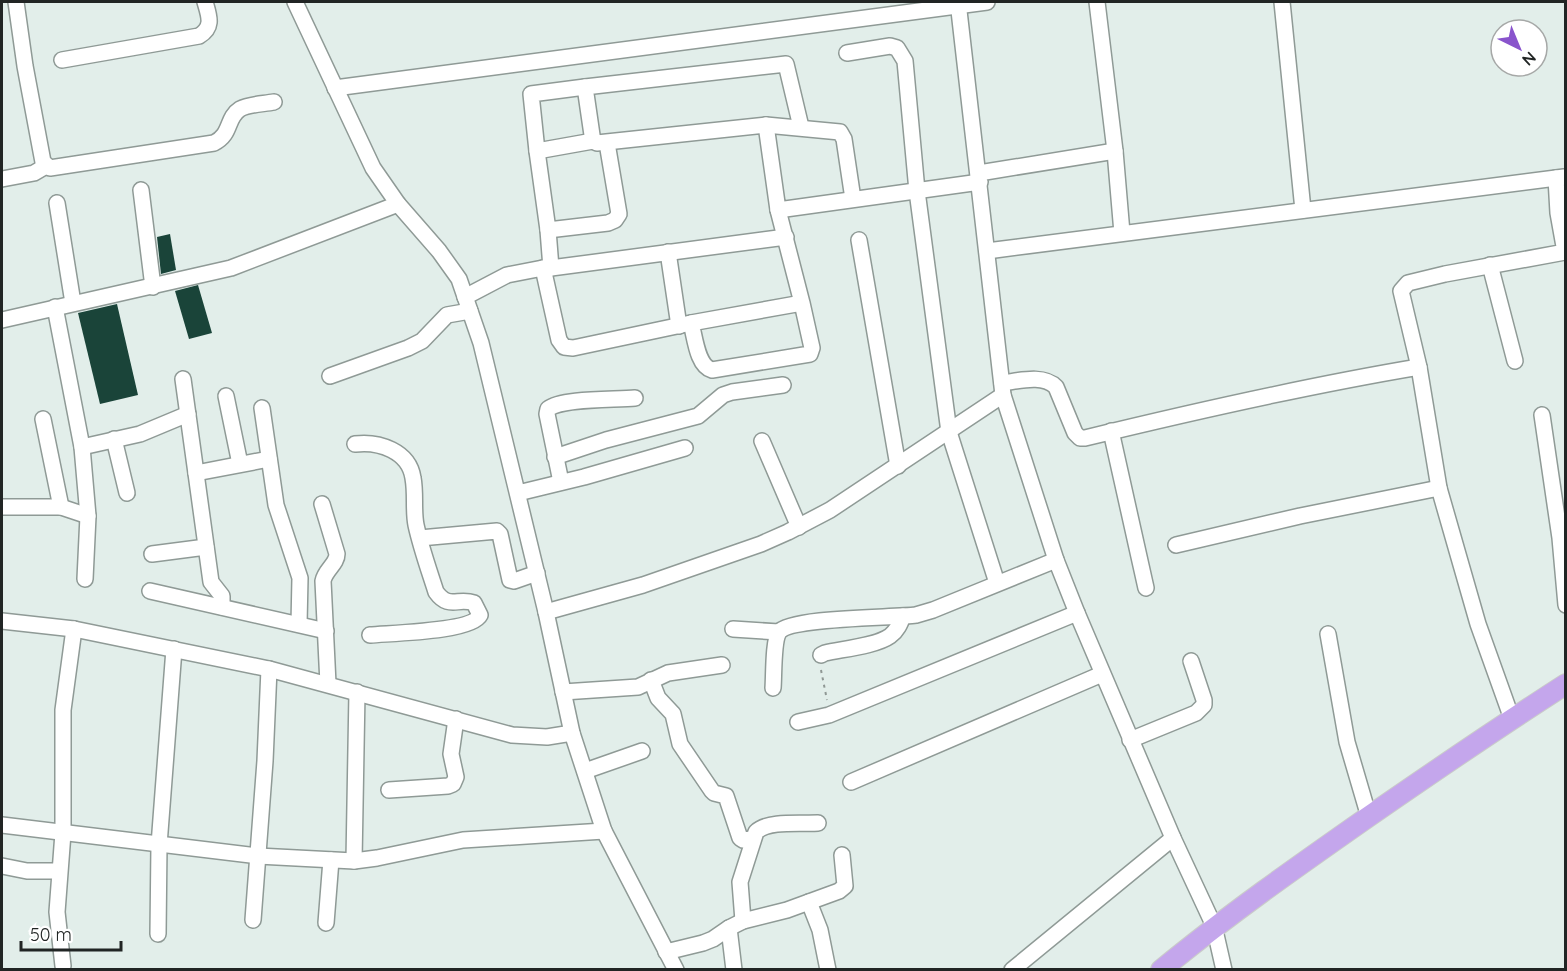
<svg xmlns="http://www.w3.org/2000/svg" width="1567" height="971" font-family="Quicksand,sans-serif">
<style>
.building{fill:#1a4439}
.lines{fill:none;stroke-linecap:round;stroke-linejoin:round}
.minor-casing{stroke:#8f9a96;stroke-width:18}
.major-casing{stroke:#cacbca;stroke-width:22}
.path{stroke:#8f9794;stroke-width:2;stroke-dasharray:3 4.5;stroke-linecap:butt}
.minor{stroke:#fff;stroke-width:15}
.major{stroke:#c4a6ec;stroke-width:20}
</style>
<rect width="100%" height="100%" fill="#e2eeea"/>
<!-- building -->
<g class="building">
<polygon points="170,234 176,270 161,274 157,237"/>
<polygon points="198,285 212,333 189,339 175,291"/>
<polygon points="117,304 138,395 100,404 78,313"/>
</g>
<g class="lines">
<!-- minor casing -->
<g class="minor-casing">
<g id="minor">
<path d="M16,2L25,66L43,162L50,168L214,143C232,134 226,118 240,109C249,104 263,104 274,102"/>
<polyline points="295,2 373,168 398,204 439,251 459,279 481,343 546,612 572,733 604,831 676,970"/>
<polyline points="958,2 1003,395 1056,560 1077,613 1173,838 1214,926 1224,970"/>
<polyline points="1097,2 1115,151 1122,233"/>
<polyline points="1282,2 1303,210"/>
<polyline points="847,53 890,46 897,48 905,61 917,191 949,432 997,583"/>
<path d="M62,60L199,36C214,27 209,16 205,2"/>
<polyline points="335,88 987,2"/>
<polyline points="766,125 840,132 844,139 853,199"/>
<polyline points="801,127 786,64 585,87 592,135 593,141 597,143 766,125 778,210 980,182"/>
<polyline points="593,141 537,151 548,230 608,223 615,220 619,214 607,143"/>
<polyline points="537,151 531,94 585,87"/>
<polyline points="979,173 1115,151"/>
<polyline points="2,179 34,173 46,166"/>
<polyline points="141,190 153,287"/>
<polyline points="57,203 73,303"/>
<path d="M778,210L802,303L691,323C695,337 697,366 712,370L810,354L812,348L802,303"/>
<polyline points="859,240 898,466"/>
<polyline points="987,251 1564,177"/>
<polyline points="668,252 679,326"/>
<polyline points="1490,265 1515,361"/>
<polyline points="543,268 551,268 548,230"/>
<polyline points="551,268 786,237"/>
<polyline points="465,297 507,275 543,268 559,340 564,347 573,348 691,323"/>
<polyline points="55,307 82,447 88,516 85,579"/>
<polyline points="2,320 231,268 398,204"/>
<polyline points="330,376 408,348 422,341 447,315 470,311"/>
<polyline points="183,379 211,582 222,596 222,607"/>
<path d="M1002,383C1019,381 1043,374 1056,387L1075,433L1080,438H1085C1196,411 1306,386 1419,367"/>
<polyline points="226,396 240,464"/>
<polyline points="262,408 276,505 300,578 299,624"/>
<polyline points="1542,415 1560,538 1566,605"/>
<polyline points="43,419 61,507"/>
<polyline points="1111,431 1146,588"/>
<polyline points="114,439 127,493"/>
<polyline points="762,441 799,527"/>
<path d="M355,444C379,441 409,451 413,478C416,494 413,510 416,525C421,548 429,570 436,592C449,610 458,597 474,603L480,615C472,632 390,633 370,635"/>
<polyline points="82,447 140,434 188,414"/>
<polyline points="555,457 606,440 698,416 723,395 732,392 783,385"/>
<polyline points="196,473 269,459"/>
<path d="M561,482L547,414L548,409C562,398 615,400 635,398"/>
<polyline points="518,493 584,477 685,448"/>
<path d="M322,504L337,554C337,564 325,570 323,581L328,684"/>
<polyline points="2,507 61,507 88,516"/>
<polyline points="420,538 497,531 500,534 510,580 514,581 537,573"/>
<polyline points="1176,545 1300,516 1439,488"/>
<polyline points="152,554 206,547"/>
<polyline points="150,591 326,631"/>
<polyline points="546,612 643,585 761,544 788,532 830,510 1003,395"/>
<polyline points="2,621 74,629 269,669 512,735 547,737 572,733"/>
<polyline points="733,629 779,632"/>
<polyline points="1328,634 1347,742 1369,817"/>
<path d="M821,655L825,653C843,649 876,646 890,636C897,631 900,624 903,616"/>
<polyline points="651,680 658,698 673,714 680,744 712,791 714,793 726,796 740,838 743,840 752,839"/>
<path d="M773,688C774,676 773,641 779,632C791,617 892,618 916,615L933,610L1056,560"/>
<polyline points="563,692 638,687 668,673 722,665"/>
<polyline points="1512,719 1478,624 1439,488 1419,367 1401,291 1408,283 1445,274 1565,252 1558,213 1556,178"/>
<polyline points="798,722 829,715 1077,613"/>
<polyline points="1130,740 1196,713 1204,705 1204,700 1191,661"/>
<polyline points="585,771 642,751"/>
<polyline points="851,782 1102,674"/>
<polyline points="389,790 448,786 453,784 456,777 451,754 456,719"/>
<polyline points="2,825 258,856 354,861 377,858 463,840 604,831"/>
<polyline points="354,861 357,692"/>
<polyline points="2,866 27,871 59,871"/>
<polyline points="809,902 820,930 828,970"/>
<polyline points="253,920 265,761 269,669"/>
<path d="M743,921L740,882L756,832C768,820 801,824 818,823"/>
<polyline points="326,923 331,860"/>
<polyline points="729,928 734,970"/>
<polyline points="158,934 159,845 174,649"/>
<polyline points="666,952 703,943 713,939 729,928 743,921 787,910 839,891 845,886 842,855"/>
<polyline points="63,966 57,912 63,833 63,710 74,629"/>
<polyline points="1012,970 1173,838"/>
</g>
</g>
<!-- major casing -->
<g class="major-casing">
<path id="major" d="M1161,970C1228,915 1298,866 1368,817C1433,772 1499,727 1566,684"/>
</g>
<!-- path -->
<polyline class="path" points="821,670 827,700"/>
<!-- minor -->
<use href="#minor" class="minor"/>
<!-- major -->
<use href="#major" class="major"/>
</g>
<!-- border -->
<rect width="1567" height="971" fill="none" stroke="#212524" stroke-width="6"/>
<!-- north arrow -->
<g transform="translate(1519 48) rotate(137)"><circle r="28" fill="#ffffff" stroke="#a6a8a7" stroke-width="1.5"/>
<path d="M0-4.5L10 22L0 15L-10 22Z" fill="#8954cc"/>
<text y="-9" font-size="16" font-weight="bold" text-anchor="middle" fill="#212524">N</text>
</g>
<!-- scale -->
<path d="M21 941v9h100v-9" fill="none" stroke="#212524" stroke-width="3"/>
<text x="30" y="941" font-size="18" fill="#212524" stroke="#ffffff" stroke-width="4.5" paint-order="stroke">50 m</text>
</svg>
